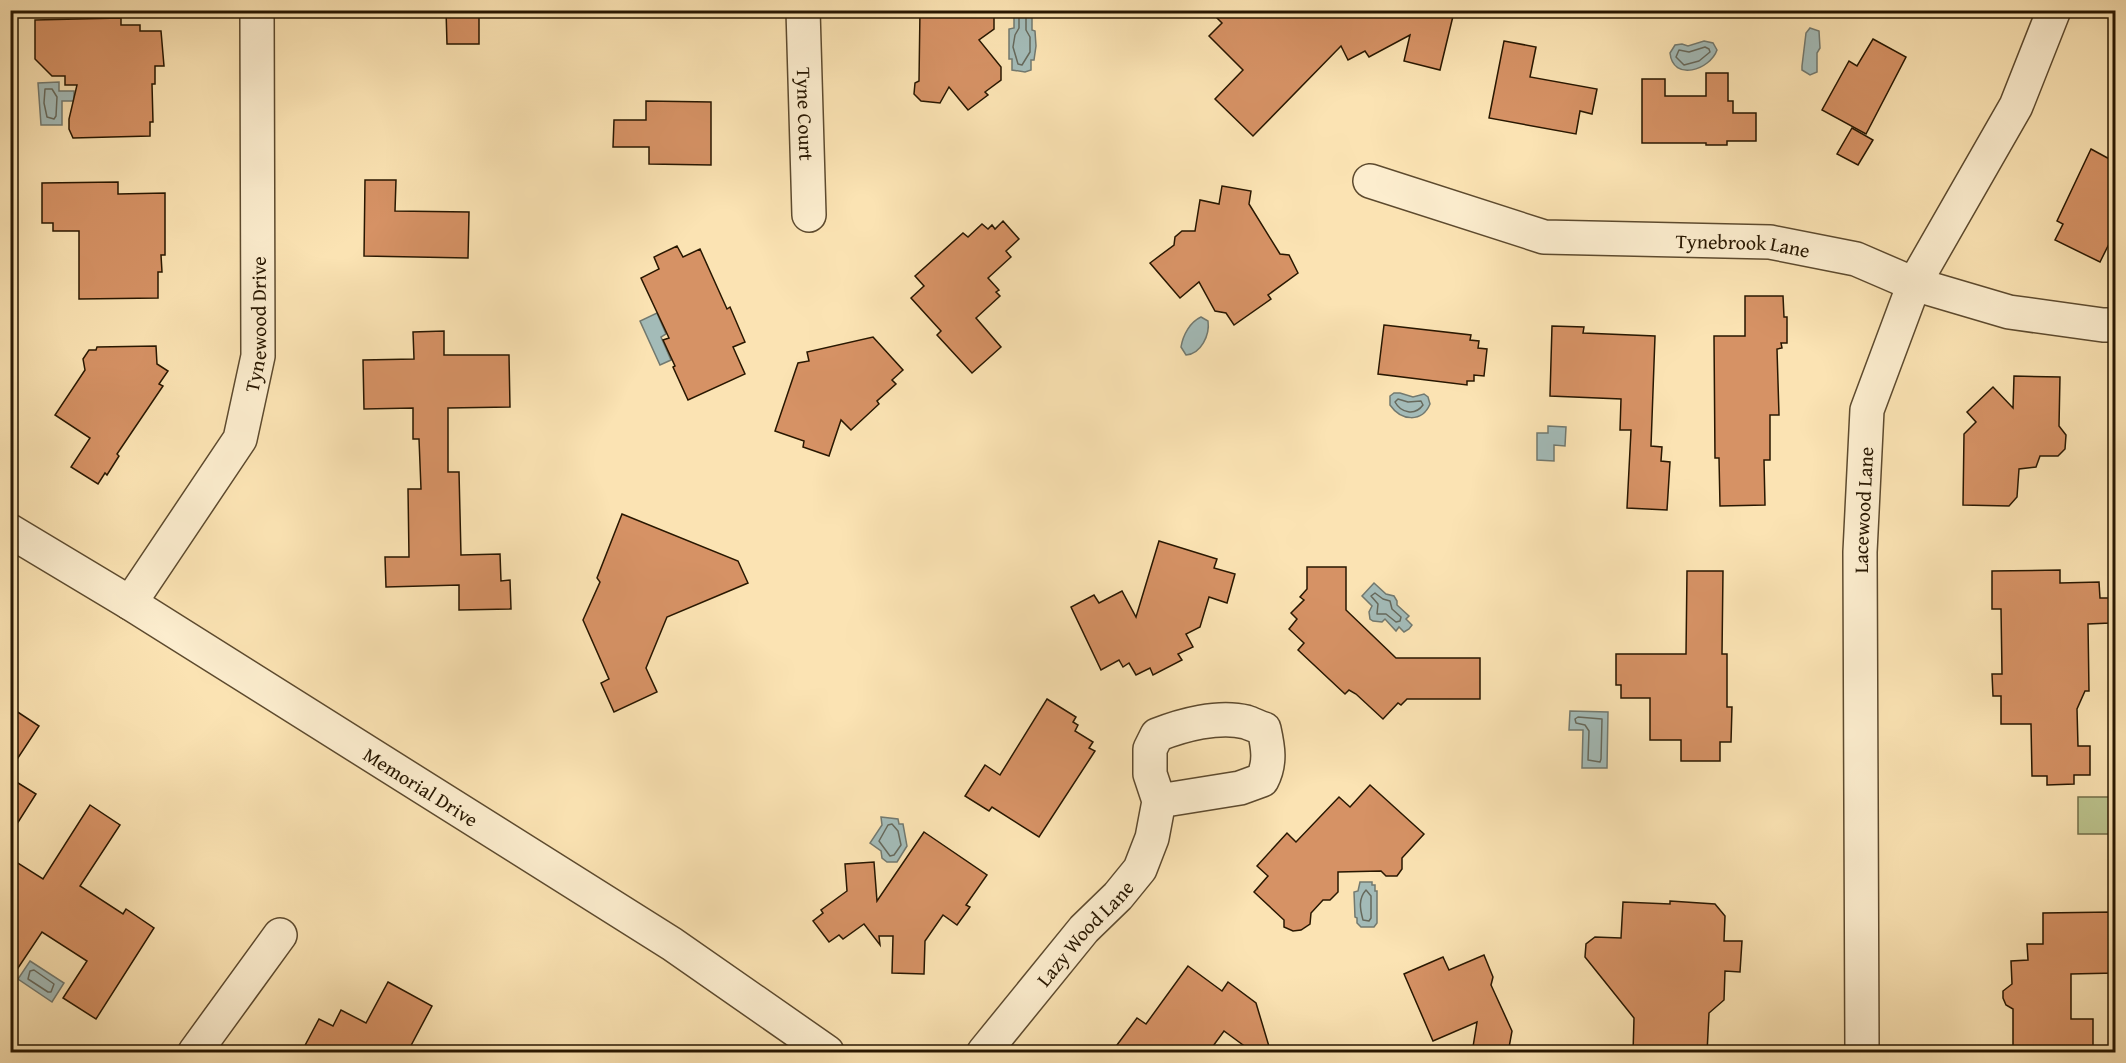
<svg xmlns="http://www.w3.org/2000/svg" width="2126" height="1063" font-family="'Gentium Book Plus',serif">
<style>
.green{fill:#bcc48e;stroke:#726e48;stroke-width:1.5}
.water{fill:#a3bbb8;stroke:#72796f;stroke-width:1.5}
.lines{fill:none;stroke-linecap:round;stroke-linejoin:round}
.shore{stroke:#66695c;stroke-width:1.5}
.building{fill:#d69265;stroke:#281701;stroke-width:1.5}
.minor-casing{stroke:#5d4a2e;stroke-width:36}
.minor{stroke:#fcedce;stroke-width:33}
.labels{text-anchor:middle;dominant-baseline:central;stroke-width:4.5;stroke-linejoin:round;paint-order:stroke}
.street-label{font-size:20px;fill:#281701;stroke:#fcedce}
</style>
<rect width="100%" height="100%" fill="#fbe3b3"/>
<filter id="stains"><feTurbulence type="fractalNoise" baseFrequency=".00333" numOctaves="4"/><feColorMatrix values="0 0 0 0 .2 0 0 0 0 .09 0 0 0 0 .02 0 0 0 .5 -.17"/></filter>
<radialGradient id="worn" r=".72"><stop offset=".6" stop-color="#630" stop-opacity="0"/><stop offset="1" stop-color="#630" stop-opacity=".3"/></radialGradient>
<!-- green -->
<rect class="green" x="2078" y="797" width="37" height="37"/>
<!-- water -->
<g class="water">
<polygon points="1014,11 1032,11 1032,30 1035,31 1036,46 1034,60 1031,60 1031,70 1025,72 1012,70 1012,59 1009,59 1009,29 1014,28"/>
<polygon points="1810,28 1819,31 1820,48 1817,53 1817,72 1810,75 1802,70 1802,66 1806,33"/>
<path d="M1704,41L1713,43L1717,50C1710,70 1673,82 1670,53L1675,45L1682,44L1688,46Z"/>
<polygon points="59,82 59,91 74,91 74,101 62,101 62,125 41,125 38,83"/>
<polygon points="657,313 666,334 661,337 671,360 660,365 640,321"/>
<path d="M1201,317L1208,321C1210,335 1201,354 1186,355L1181,347C1183,335 1190,322 1201,317Z"/>
<path d="M1394,393H1400L1413,397L1424,394L1428,397L1430,404C1422,423 1401,421 1390,405V396Z"/>
<polygon points="1548,426 1566,427 1565,446 1554,445 1554,461 1537,460 1537,433 1548,433"/>
<polygon points="1374,583 1386,594 1394,596 1397,601 1397,605 1409,616 1406,619 1412,625 1409,629 1404,632 1399,627 1396,631 1385,619 1382,622 1373,621 1370,619 1369,612 1372,606 1362,596"/>
<polygon points="1570,711 1608,712 1607,768 1582,768 1583,730 1569,730"/>
<polygon points="881,817 898,819 899,824 903,824 907,846 897,862 887,862 882,858 881,851 870,843 882,825"/>
<polygon points="1360,882 1372,882 1372,885 1375,885 1375,891 1377,891 1377,923 1374,927 1361,927 1357,923 1357,918 1355,917 1354,892 1358,891"/>
<polygon points="30,961 64,983 52,1002 18,979"/>
</g>
<g class="lines">
<!-- shore -->
<g class="shore">
<polyline points="1019,10 1019,28 1015,35 1013,47 1018,64 1022,65 1030,52 1030,37 1026,30 1026,10"/>
<polygon points="1705,47 1709,49 1710,52 1699,61 1684,65 1676,57 1679,50 1689,52"/>
<polygon points="45,89 52,89 57,97 56,116 54,119 47,117 44,103"/>
<path d="M1398,399L1408,402L1421,401L1423,405C1415,416 1401,413 1395,402Z"/>
<polygon points="1375,593 1383,599 1390,601 1392,609 1401,617 1400,621 1396,622 1386,614 1377,614 1378,604 1371,596"/>
<polygon points="1578,717 1602,719 1601,759 1600,762 1588,760 1589,731 1585,725 1576,723 1575,719"/>
<polygon points="892,824 898,831 901,845 894,855 890,856 879,841 888,825"/>
<path d="M1366,890L1371,896V918L1369,921L1363,920C1360,909 1358,899 1366,890Z"/>
<polygon points="34,970 54,984 51,992 48,992 28,979 30,971"/>
</g>
</g>
<!-- building -->
<g class="building">
<polygon points="446,10 479,10 479,44 447,44"/>
<polygon points="920,10 994,10 994,29 979,40 1001,67 1001,80 985,92 988,95 968,110 949,87 940,103 921,101 914,94 915,83 919,81"/>
<polygon points="1209,10 1456,10 1454,12 1440,70 1404,61 1410,35 1369,57 1365,51 1348,60 1341,46 1253,136 1215,99 1243,70 1209,36 1222,23"/>
<polygon points="121,18 121,25 140,25 140,31 161,31 164,66 155,66 155,84 152,84 153,122 150,122 150,136 73,138 69,129 69,119 77,85 65,85 65,76 52,76 35,59 35,20"/>
<polygon points="1873,39 1906,57 1866,134 1822,110 1849,61 1857,66"/>
<polygon points="1504,41 1536,47 1530,77 1597,89 1592,114 1580,111 1576,134 1489,118"/>
<polygon points="1706,73 1728,73 1728,101 1733,101 1733,113 1756,113 1756,141 1727,141 1727,145 1706,145 1706,143 1642,143 1642,79 1665,79 1665,96 1706,96"/>
<polygon points="646,101 711,102 711,165 649,164 649,147 613,147 614,120 646,120"/>
<polygon points="1852,128 1873,140 1858,165 1837,154"/>
<polygon points="2091,149 2115,162 2115,244 2110,242 2100,262 2055,240 2063,224 2057,221"/>
<polygon points="365,180 396,180 395,211 469,212 468,258 364,256"/>
<polygon points="118,182 118,194 165,193 165,255 161,255 162,272 158,272 158,298 79,299 79,231 53,231 53,223 42,223 42,183"/>
<polygon points="1222,186 1251,191 1249,204 1280,254 1289,255 1298,273 1268,295 1271,299 1234,325 1226,313 1215,311 1199,282 1180,298 1150,263 1174,245 1175,237 1182,231 1195,231 1200,200 1219,204"/>
<polygon points="1003,221 1019,239 1006,251 1011,257 988,278 999,290 996,292 1000,296 976,318 1001,347 972,373 937,335 941,331 911,298 924,286 915,276 963,233 968,237 982,224 988,229 992,225 995,229"/>
<polygon points="677,246 683,257 700,249 727,309 730,307 745,342 733,347 745,374 688,400 673,367 675,366 663,340 669,338 641,278 659,269 654,257"/>
<polygon points="1745,296 1783,296 1784,317 1787,317 1787,343 1781,343 1782,348 1777,349 1779,415 1770,415 1770,460 1764,460 1765,505 1720,506 1719,458 1715,458 1714,336 1745,336"/>
<polygon points="1384,325 1471,335 1470,340 1479,341 1478,348 1487,349 1484,376 1474,375 1474,381 1467,381 1467,385 1378,374"/>
<polygon points="1552,326 1584,327 1583,333 1655,336 1651,446 1662,447 1661,461 1670,462 1667,510 1627,508 1631,430 1620,430 1621,399 1550,396"/>
<polygon points="444,331 444,355 509,355 510,407 448,408 448,472 459,472 461,555 500,554 501,581 510,580 511,609 459,610 459,585 386,587 385,557 409,557 408,489 421,489 419,439 413,439 413,408 364,409 363,360 414,359 413,332"/>
<polygon points="873,337 903,370 892,380 896,384 877,401 879,404 851,430 841,420 829,456 803,447 804,441 775,431 798,363 809,361 807,352"/>
<polygon points="156,346 157,364 168,371 159,384 163,386 117,454 119,456 107,475 105,473 98,484 71,467 90,438 55,415 85,370 83,359 89,350 96,350 97,347"/>
<polygon points="2014,376 2060,377 2059,426 2066,435 2065,449 2058,456 2040,456 2036,467 2019,469 2017,497 2009,506 1963,505 1964,434 1976,422 1967,412 1993,387 2013,408"/>
<polygon points="622,514 738,561 748,583 667,617 646,668 657,692 614,712 601,683 609,679 583,620 600,582 597,578"/>
<polygon points="1159,541 1217,559 1214,568 1235,574 1227,603 1209,597 1200,627 1186,634 1193,647 1178,654 1182,660 1153,675 1150,668 1136,675 1129,663 1123,667 1119,660 1101,670 1071,607 1094,595 1099,603 1122,591 1136,617"/>
<polygon points="1307,567 1346,567 1346,610 1396,658 1480,658 1480,699 1407,699 1401,705 1398,703 1383,719 1356,694 1349,690 1345,694 1298,650 1304,643 1289,629 1297,619 1291,613 1304,600 1300,597 1307,589"/>
<polygon points="2060,570 2060,583 2099,582 2100,598 2110,598 2110,623 2088,624 2089,691 2085,691 2077,709 2078,746 2090,746 2090,775 2074,775 2074,784 2047,785 2047,776 2032,776 2031,724 2001,724 2001,696 1993,696 1992,674 2002,674 2001,609 1992,609 1992,571"/>
<polygon points="1687,571 1723,571 1722,654 1727,654 1727,707 1732,707 1731,742 1720,742 1720,761 1681,761 1681,740 1650,740 1650,698 1621,698 1621,685 1616,685 1616,654 1686,654"/>
<polygon points="1047,699 1076,717 1073,722 1078,725 1075,731 1093,742 1089,748 1095,751 1039,837 992,807 989,811 965,796 985,765 1000,775"/>
<polygon points="10,707 39,726 10,770"/>
<polygon points="10,778 36,794 10,835"/>
<polygon points="1370,785 1424,834 1402,858 1402,869 1397,876 1386,876 1381,871 1338,872 1338,892 1330,900 1323,900 1311,913 1310,924 1301,930 1293,931 1284,927 1284,920 1254,892 1268,876 1257,866 1287,833 1296,842 1339,797 1350,807"/>
<polygon points="90,805 120,825 80,886 123,914 126,909 154,928 96,1019 63,998 87,961 42,932 10,980 10,858 43,879"/>
<polygon points="924,832 987,875 966,905 970,907 957,925 943,915 925,941 924,974 892,973 893,936 879,936 880,945 864,924 843,939 839,935 829,942 813,921 823,913 821,910 847,891 845,864 874,862 877,901"/>
<polygon points="1670,901 1715,904 1725,916 1724,941 1742,941 1740,972 1725,971 1724,1000 1709,1013 1707,1053 1633,1053 1634,1018 1585,957 1586,944 1595,937 1621,938 1623,902 1670,904"/>
<polygon points="2112,912 2112,938 2115,938 2115,973 2071,974 2071,1019 2093,1019 2093,1053 2013,1053 2013,1009 2006,1005 2003,998 2003,991 2012,984 2011,961 2028,960 2027,944 2043,944 2043,913"/>
<polygon points="1484,955 1493,977 1491,985 1512,1031 1508,1053 1472,1053 1477,1022 1433,1041 1404,974 1443,957 1449,970"/>
<polygon points="1188,966 1222,991 1228,982 1256,1003 1271,1053 1254,1053 1224,1031 1208,1053 1111,1053 1137,1018 1146,1024"/>
<polygon points="388,982 432,1006 407,1053 301,1053 319,1019 333,1026 341,1010 366,1023"/>
</g>
<g class="lines">
<!-- minor casing -->
<g class="minor-casing">
<g id="minor">
<path id="s1" d="M803,10L809,215"/>
<path id="s2" d="M1370,181L1544,237L1770,242L1856,259L1914,284L2009,312L2103,325H2116"/>
<path id="s3" d="M10,531L130,603L672,944L827,1052"/>
<path id="s4" d="M130,603L240,439L258,356L257,10"/>
<polyline points="195,1052 280,935"/>
<path id="s5" d="M984,1052L1084,929L1118,896L1140,869L1152,838L1159,801L1150,774V749L1157,735C1182,725 1219,715 1246,722C1252,724 1258,727 1264,729C1268,747 1271,763 1262,780L1240,788L1159,801"/>
<path id="s6" d="M1862,1052L1860,552L1867,410L1914,284L2016,106L2054,10"/>
</g>
</g>
<!-- minor -->
<use href="#minor" class="minor"/>
</g>
<g class="labels">
<!-- street labels -->
<g class="street-label">
<text stroke="none"><textPath href="#s1" startOffset="104">Tyne Court</textPath></text>
<text stroke="none"><textPath href="#s2" startOffset="382">Tynebrook Lane</textPath></text>
<text stroke="none"><textPath href="#s4" startOffset="314">Tynewood Drive</textPath></text>
<text stroke="none"><textPath href="#s6" startOffset="542">Lacewood Lane</textPath></text>
<text stroke="none"><textPath href="#s3" startOffset="484">Memorial Drive</textPath></text>
<text stroke="none"><textPath href="#s5" startOffset="156">Lazy Wood Lane</textPath></text>
</g>
</g>
<!-- margin -->
<rect width="2126" height="1063" fill="none" stroke="#fbe3b3" stroke-width="36"/>
<rect x="12" y="12" width="2102" height="1039" fill="none" stroke="#281701" stroke-width="3"/>
<rect x="18" y="18" width="2090" height="1027" fill="none" stroke="#281701" stroke-width="1.5"/>
<rect width="100%" height="100%" filter="url(#stains)"/>
<rect width="100%" height="100%" fill="url(#worn)"/>
</svg>
